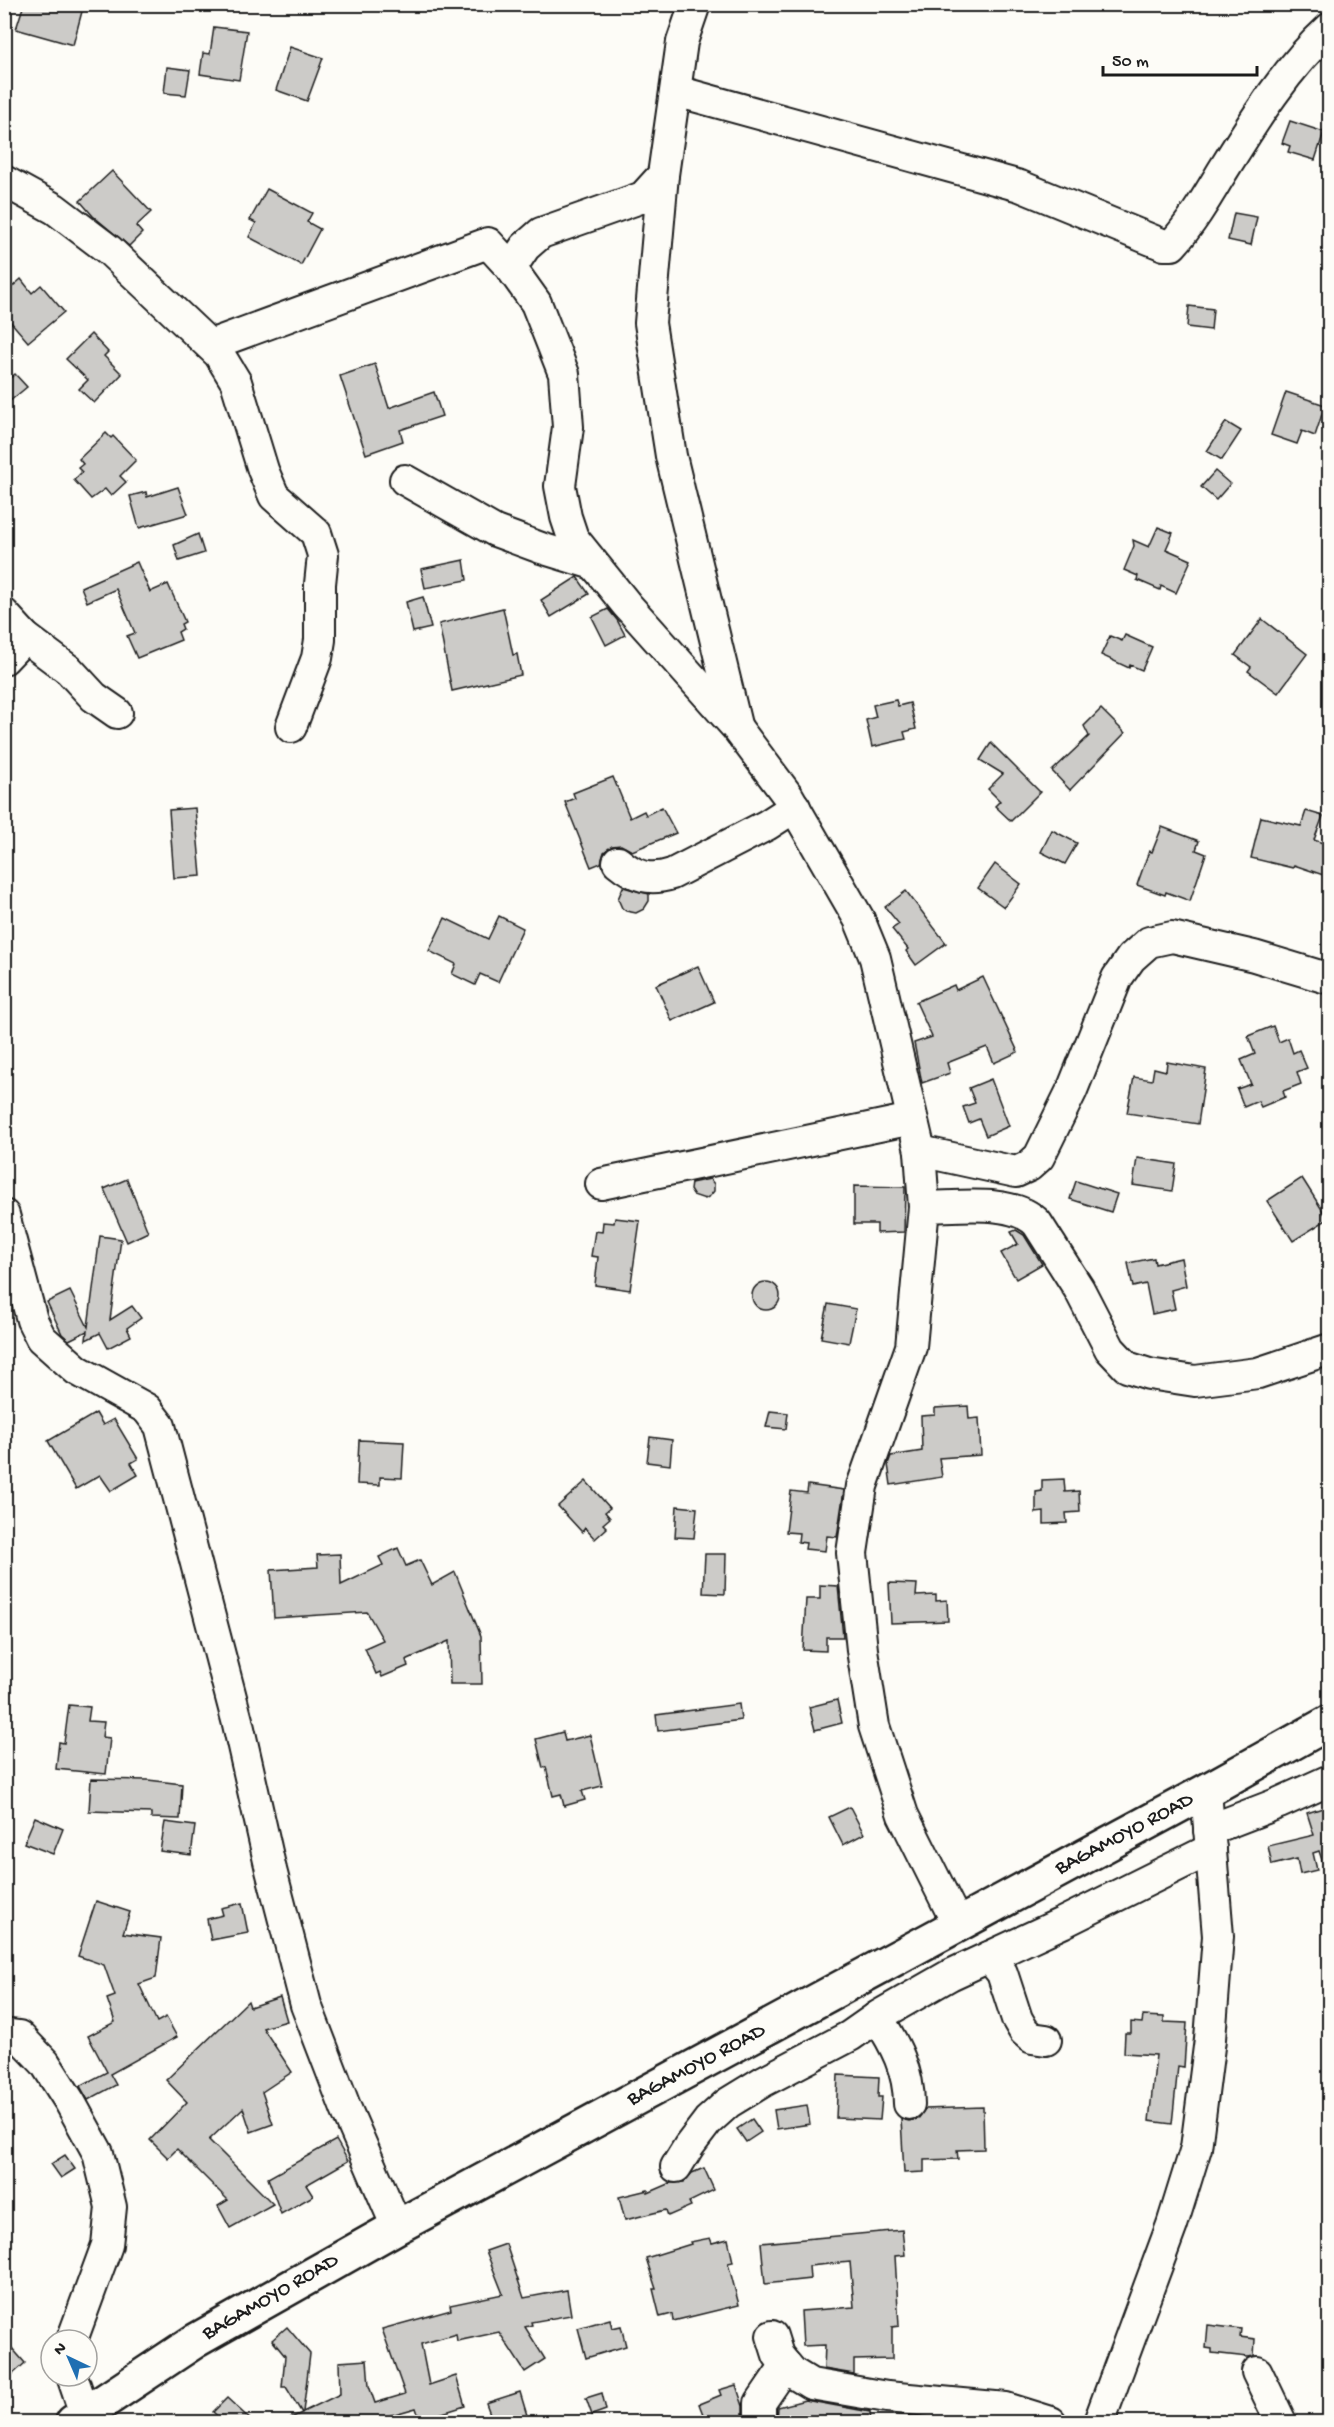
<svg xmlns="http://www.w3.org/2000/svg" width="1334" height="2427" font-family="'Gochi Hand',sans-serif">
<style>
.building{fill:#cccbc8;stroke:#1c1c1c;stroke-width:1.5}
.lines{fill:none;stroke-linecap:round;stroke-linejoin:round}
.minor-casing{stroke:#1c1c1c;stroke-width:34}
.highway-casing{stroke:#1c1c1c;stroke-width:38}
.minor{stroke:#fdfcf7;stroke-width:30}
.highway{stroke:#fdfcf7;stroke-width:33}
.labels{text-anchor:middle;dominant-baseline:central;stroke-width:4.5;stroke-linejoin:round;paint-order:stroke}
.street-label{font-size:21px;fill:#1c1c1c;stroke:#fdfcf7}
</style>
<rect width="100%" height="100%" fill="#fdfcf7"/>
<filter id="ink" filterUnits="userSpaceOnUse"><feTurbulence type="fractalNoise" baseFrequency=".0167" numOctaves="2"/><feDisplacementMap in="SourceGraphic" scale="12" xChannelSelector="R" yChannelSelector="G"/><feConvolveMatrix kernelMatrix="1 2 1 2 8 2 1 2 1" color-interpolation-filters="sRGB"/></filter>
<g filter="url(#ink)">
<!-- building -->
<g class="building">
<polygon points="24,4 84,4 73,45 16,29"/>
<polygon points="214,27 247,31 239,80 200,74 203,53 210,54"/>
<polygon points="290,47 323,58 307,101 276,90"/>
<polygon points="167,67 190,70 186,95 164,93"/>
<polygon points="1290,121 1324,132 1315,160 1288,152 1290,146 1282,143"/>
<polygon points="112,171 151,212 136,226 142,233 129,246 93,216 80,201"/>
<polygon points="267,189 312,213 307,222 320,229 301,265 249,237 256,223 250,220"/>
<polygon points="1234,213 1257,217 1251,245 1228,240"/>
<polygon points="21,279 32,293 41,285 64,312 28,342 4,314 4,294"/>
<polygon points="1189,306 1213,309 1211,330 1187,327"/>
<polygon points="91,334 108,352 104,356 122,374 94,403 79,389 88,380 66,359"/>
<polygon points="375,364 389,408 434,392 442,416 400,430 403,441 366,454 340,376"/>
<polygon points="15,374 27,387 4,406 4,383"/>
<polygon points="1286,392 1325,405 1315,436 1302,431 1297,444 1271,435"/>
<polygon points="1226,422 1241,431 1222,460 1207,451"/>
<polygon points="106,433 111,438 113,436 136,460 120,476 126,482 111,496 105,489 91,499 74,480 82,472 78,468 83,464 79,459"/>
<polygon points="1215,471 1230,484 1216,500 1201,487"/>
<polygon points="178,487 188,514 139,528 130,496 146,492 147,497"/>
<polygon points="1158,527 1173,533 1166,549 1191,560 1176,593 1161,586 1160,590 1137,580 1138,576 1124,570 1134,546 1133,540 1149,547"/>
<polygon points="198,534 204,553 179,561 174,545"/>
<polygon points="464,560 467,580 425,588 421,569"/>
<polygon points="137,562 150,592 168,584 185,622 181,624 183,629 178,632 181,640 137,658 127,636 135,633 116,589 87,602 81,587"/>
<polygon points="577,577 589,594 551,617 541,600"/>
<polygon points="423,597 431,628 413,632 406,602"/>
<polygon points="503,608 513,655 517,654 521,675 452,691 439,624"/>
<polygon points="608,609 617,620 625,635 606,645 592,617"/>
<polygon points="1262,619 1307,654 1278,693 1248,671 1251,667 1235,655"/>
<polygon points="1125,635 1152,647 1142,670 1130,665 1129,668 1101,655 1110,636 1122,641"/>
<polygon points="896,700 898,706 910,703 916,729 904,732 906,739 872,747 866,720 876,717 873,705"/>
<polygon points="1101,709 1125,733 1070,790 1052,771 1089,736 1084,726"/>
<polygon points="991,743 1040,792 1011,821 995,806 1000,801 988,789 1003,774 980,760"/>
<polygon points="613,777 630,818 644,811 646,815 662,807 676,833 632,851 621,845 612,846 604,852 601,863 591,867 565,802 575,798 573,793"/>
<polygon points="195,808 201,876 174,878 169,810"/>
<polygon points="1306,811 1323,816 1314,840 1329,845 1329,877 1294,865 1293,868 1251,858 1261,817 1301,826"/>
<polygon points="1162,827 1199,841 1196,850 1206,854 1190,901 1166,892 1165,895 1137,885 1149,851 1152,852"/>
<polygon points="1052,830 1077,843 1065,864 1041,852"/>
<polygon points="995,864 1021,884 1004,907 978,888"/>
<polygon points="623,887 649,894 649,901 644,909 636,913 626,911 622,908 618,899"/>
<polygon points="906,891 946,943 916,965 906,951 908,949 892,929 899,924 885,907"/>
<polygon points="499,916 523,928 498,982 480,974 475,985 452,974 456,964 429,951 445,918 488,939"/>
<polygon points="698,966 714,1002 672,1021 656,985"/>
<polygon points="983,977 1018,1052 994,1063 987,1047 947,1063 950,1073 922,1083 914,1043 932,1037 916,1002 954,985 956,990"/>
<polygon points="1273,1026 1279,1042 1288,1038 1293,1053 1299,1050 1307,1068 1297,1072 1301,1084 1283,1091 1285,1097 1261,1107 1258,1101 1244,1107 1237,1089 1251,1084 1241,1060 1255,1054 1248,1036"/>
<polygon points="1167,1062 1206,1069 1198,1124 1127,1113 1134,1077 1152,1080 1154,1068 1166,1071"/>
<polygon points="991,1079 1009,1126 986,1136 979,1119 969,1123 963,1107 975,1103 969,1088"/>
<polygon points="1137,1158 1176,1164 1172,1191 1133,1185"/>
<polygon points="1302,1178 1328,1219 1293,1241 1267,1201"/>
<polygon points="127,1179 148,1232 127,1242 104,1189"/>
<polygon points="710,1179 714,1184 714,1191 710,1196 705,1199 693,1195 690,1190 691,1183"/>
<polygon points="1076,1181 1117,1194 1111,1212 1070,1199"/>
<polygon points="854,1186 905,1187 904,1232 877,1233 877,1224 854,1224"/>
<polygon points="615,1218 640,1221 630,1290 595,1285 598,1257 591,1256 595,1231 602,1232 603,1222 614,1223"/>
<polygon points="1016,1230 1024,1235 1042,1264 1016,1279 1001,1253 1018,1244 1011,1232"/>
<polygon points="100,1236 121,1239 110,1320 132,1306 141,1318 127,1328 131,1336 108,1348 100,1333 86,1340 87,1331 69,1340 62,1334 47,1302 70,1291 88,1327"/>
<polygon points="1154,1258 1155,1264 1181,1258 1186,1286 1171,1290 1175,1309 1152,1314 1146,1284 1133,1287 1128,1263"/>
<circle cx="766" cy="1296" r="14"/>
<polygon points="828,1304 856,1309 849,1343 821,1338"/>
<polygon points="968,1406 969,1419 979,1418 981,1455 939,1458 942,1477 891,1485 888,1464 891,1456 922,1451 921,1416 935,1415 935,1408"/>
<polygon points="770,1411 788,1413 786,1429 766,1427"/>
<polygon points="96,1413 103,1425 114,1419 138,1459 131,1463 138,1475 111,1491 100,1475 76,1489 48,1441"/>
<polygon points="650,1437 672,1440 670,1465 647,1462"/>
<polygon points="359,1440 404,1442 402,1478 380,1477 380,1485 357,1484"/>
<polygon points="1064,1479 1065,1492 1079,1491 1080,1512 1066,1513 1067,1523 1044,1524 1044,1512 1036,1513 1036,1492 1042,1491 1042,1480"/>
<polygon points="586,1481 610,1508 605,1512 610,1518 603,1524 607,1528 595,1539 585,1528 582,1532 558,1506"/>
<polygon points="808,1485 844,1490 837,1537 827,1536 825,1551 805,1549 806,1543 798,1542 799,1533 786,1532 791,1491 807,1493"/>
<polygon points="677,1506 697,1508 694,1538 675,1537"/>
<polygon points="398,1548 406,1566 420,1560 432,1585 455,1572 481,1636 482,1684 450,1684 449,1641 406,1660 408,1666 382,1677 380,1672 376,1674 365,1648 383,1640 367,1612 274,1618 271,1570 318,1567 317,1555 340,1554 341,1585 383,1565 379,1557"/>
<polygon points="705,1554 726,1554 725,1594 703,1593"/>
<polygon points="889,1583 917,1584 916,1596 936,1595 936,1601 947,1600 948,1621 891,1623"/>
<polygon points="820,1585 838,1586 843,1637 826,1637 826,1651 803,1650 806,1599 820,1599"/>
<polygon points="837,1700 842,1723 815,1730 809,1707"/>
<polygon points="739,1704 741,1720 658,1731 656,1715"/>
<polygon points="69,1705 90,1707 88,1721 104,1722 102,1737 110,1738 106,1774 56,1769 59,1742 64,1743"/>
<polygon points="563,1732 565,1741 590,1735 602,1786 582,1791 585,1800 564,1806 561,1794 553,1796 546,1767 543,1768 536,1739"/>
<polygon points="91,1779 148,1780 182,1784 180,1819 151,1818 151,1813 89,1811"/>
<polygon points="1329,1806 1329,1871 1326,1872 1319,1851 1313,1853 1317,1870 1300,1874 1297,1859 1272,1865 1268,1846 1314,1835 1307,1813"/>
<polygon points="850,1807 864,1834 843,1845 829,1817"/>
<polygon points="35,1817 63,1829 53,1854 24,1843"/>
<polygon points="165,1822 195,1826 191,1855 160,1851"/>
<polygon points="96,1901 130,1912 123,1933 161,1938 156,1978 139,1984 157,2022 166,2017 177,2037 110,2074 116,2085 88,2100 80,2086 107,2072 88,2036 115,2022 107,1999 115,1996 104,1965 78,1956"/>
<polygon points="242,1903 248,1933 211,1940 207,1919 223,1915 221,1908"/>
<polygon points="280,1997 287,2021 263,2028 292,2072 262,2092 273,2124 251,2132 243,2108 209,2140 273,2204 230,2228 218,2206 228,2200 177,2149 168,2158 150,2140 187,2102 166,2080 248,2001 250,2007"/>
<polygon points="1143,2016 1164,2017 1164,2022 1187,2023 1184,2067 1178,2066 1172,2124 1149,2121 1156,2055 1124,2053 1125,2033 1131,2033 1131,2022 1142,2023"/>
<polygon points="838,2075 879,2077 878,2097 882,2097 880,2120 836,2118"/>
<polygon points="807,2105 810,2124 777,2129 774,2110"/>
<polygon points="983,2107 984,2149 957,2150 958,2159 924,2160 924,2172 904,2173 901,2119 909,2121 918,2119 925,2109"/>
<polygon points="752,2119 761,2132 746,2142 737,2129"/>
<polygon points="336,2140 348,2161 306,2185 313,2196 281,2214 268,2178"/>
<polygon points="65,2155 75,2169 61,2178 51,2164"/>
<polygon points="704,2168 714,2190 689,2202 691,2206 668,2216 666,2210 625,2220 619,2197 648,2190 648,2193 671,2183 684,2182 692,2173"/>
<polygon points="902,2230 905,2255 895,2256 899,2326 892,2327 892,2359 854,2360 854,2374 824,2369 825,2345 803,2346 801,2311 854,2307 850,2262 809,2266 810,2279 765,2284 761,2243"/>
<polygon points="710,2238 712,2243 728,2239 733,2262 728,2263 739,2305 673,2321 672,2314 660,2317 653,2289 656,2289 646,2258 691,2244 690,2242"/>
<polygon points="506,2244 524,2298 567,2290 571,2315 531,2322 532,2325 525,2327 545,2359 525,2372 499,2332 457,2341 456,2334 421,2344 429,2385 456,2376 465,2406 420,2420 416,2408 367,2422 282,2422 302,2413 286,2387 282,2387 285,2356 272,2340 287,2327 310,2354 303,2412 340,2394 339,2362 367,2360 369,2386 375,2403 405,2394 382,2329 451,2310 450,2305 503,2294 486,2251"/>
<polygon points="610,2319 612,2328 621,2326 626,2346 586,2358 578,2328"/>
<polygon points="1208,2325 1241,2329 1240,2337 1255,2339 1254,2356 1248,2357 1212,2353 1212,2349 1206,2348"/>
<polygon points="4,2339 25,2363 4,2382"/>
<polygon points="736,2385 743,2406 743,2422 706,2422 699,2404 721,2395 719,2390"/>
<polygon points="520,2392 529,2422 493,2422 486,2403"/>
<polygon points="602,2393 606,2410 592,2415 586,2398"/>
<polygon points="227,2398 253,2422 224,2422 213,2412"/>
<polygon points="805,2400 870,2412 871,2422 777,2422 778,2407"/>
</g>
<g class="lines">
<!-- minor casing -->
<g class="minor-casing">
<g id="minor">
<path d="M676,91L1020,186L1164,245H1172C1192,223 1207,197 1222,172C1253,122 1286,68 1330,28"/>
<polyline points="663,175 650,323 671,456 736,725"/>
<polyline points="4,181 55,209 109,250 219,354 236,382 263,470 274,496 316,533 323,555 320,584 320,640 317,658 291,727"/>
<polyline points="511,268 525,247 541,233 643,197 663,175 682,42 695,4"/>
<polyline points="210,345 488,243 511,268 536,303 564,374 568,427 560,486 566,517 573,538 627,605 737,728 788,796 859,919 875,958 920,1151 924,1207 911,1347 862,1486 852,1553 862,1650 874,1726 903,1815 958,1925"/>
<polyline points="405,480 495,531 541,548 593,564"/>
<polyline points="4,614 25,637 69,670 94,697 117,713"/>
<polyline points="4,659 25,637"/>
<path d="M618,862C636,877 650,881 672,874L767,825L795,807"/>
<polyline points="920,1151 1016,1172 1029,1166 1039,1157 1072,1090 1117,978 1131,958 1149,942 1172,937 1254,956 1330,979"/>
<polyline points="601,1184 912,1119"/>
<path d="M924,1207C957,1207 1013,1198 1037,1223L1079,1289L1110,1349L1127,1367L1149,1374L1195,1381L1258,1373L1330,1349"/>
<polyline points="4,1215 32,1320 41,1338 77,1370 147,1409 160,1426 238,1724 271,1870 306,2005 346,2109 397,2227"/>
<polyline points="1209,1830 1279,1803 1330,1780"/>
<polyline points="989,1957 1002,1973 1017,2019 1024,2031 1032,2038 1046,2040"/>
<path d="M877,2017C895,2044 909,2071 909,2104"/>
<polyline points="4,2034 19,2036 45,2063 70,2102 98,2153 111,2207 107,2245 72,2340"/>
<polyline points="676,2167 689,2146 708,2121 728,2103 764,2081 850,2036 880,2015 950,1975 1062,1923 1211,1849"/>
<polyline points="772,2336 778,2355 786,2365 793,2373 811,2384 887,2397 1006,2408 1051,2422"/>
<polyline points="1257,2372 1281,2422"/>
<polyline points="72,2376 85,2414"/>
<polyline points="760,2422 760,2403 786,2365"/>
<polyline points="1099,2422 1172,2225 1196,2148 1210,2039 1218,1936 1206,1791"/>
</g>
</g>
<!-- highway casing -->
<g class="highway-casing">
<polyline id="highway" points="73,2422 195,2341 397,2227 1206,1791 1330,1722"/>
</g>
<!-- minor -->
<use href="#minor" class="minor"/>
<!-- highway -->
<use href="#highway" class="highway"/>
</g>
</g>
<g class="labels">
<!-- street labels -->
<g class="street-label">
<text transform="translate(1125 1835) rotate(-28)">BAGAMOYO ROAD</text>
<text transform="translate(697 2066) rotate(-28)">BAGAMOYO ROAD</text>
<text transform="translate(271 2298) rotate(-30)">BAGAMOYO ROAD</text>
</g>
</g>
<!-- margin -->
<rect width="1334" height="2427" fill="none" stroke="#fdfcf7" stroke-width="24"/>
<rect x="12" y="12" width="1310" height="2403" fill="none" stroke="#1c1c1c" stroke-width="2" filter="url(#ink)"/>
<!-- north arrow -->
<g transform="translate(69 2358) rotate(316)"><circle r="28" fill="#fdfcf7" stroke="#a3a29f" stroke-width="1.5"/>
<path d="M0-4.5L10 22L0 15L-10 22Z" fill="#1f6fb2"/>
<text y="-9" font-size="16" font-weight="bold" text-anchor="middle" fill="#1c1c1c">N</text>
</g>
<!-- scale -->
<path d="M1103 66v9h154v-9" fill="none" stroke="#1c1c1c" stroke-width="3"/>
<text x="1112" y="66" font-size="18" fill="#1c1c1c" stroke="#fdfcf7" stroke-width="4.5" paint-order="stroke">50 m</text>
</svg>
